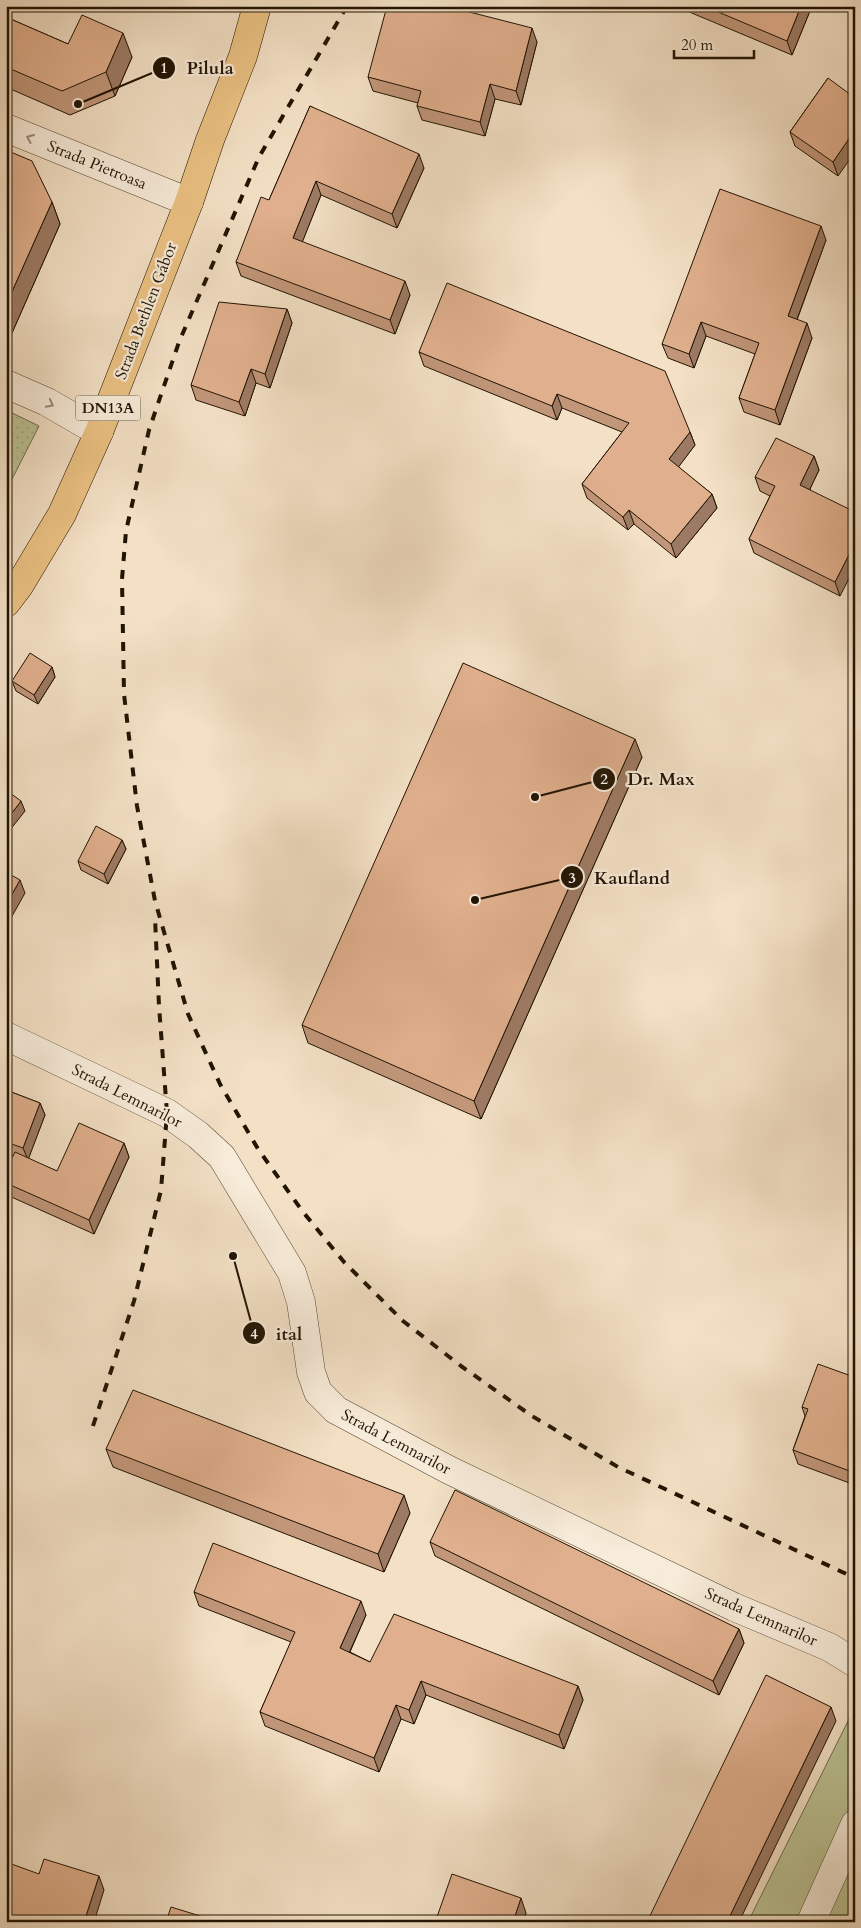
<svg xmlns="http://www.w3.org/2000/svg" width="861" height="1928" font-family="Cardo,serif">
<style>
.green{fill:#bbc294;stroke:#6e6b4c}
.garden{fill:url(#garden-dots);stroke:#6e6b4c}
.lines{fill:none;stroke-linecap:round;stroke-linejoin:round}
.minor-casing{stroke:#564734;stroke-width:29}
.primary-casing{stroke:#211403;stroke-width:29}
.minor{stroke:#f7ebd9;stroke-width:28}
.primary{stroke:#eac082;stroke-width:28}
.rail{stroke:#211403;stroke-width:4;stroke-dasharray:9 9;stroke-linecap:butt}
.wall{fill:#c19679;stroke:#211403}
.shaded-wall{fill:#9d7a63;stroke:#211403}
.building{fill:#e0af8d;stroke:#211403}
.oneway{stroke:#978a79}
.labels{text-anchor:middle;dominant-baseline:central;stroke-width:4.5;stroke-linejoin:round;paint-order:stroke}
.shield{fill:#f7ebd9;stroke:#615443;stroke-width:1}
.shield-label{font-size:15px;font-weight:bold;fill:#211403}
.street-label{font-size:16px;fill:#211403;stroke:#f7ebd9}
.leader{fill:none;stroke:#211403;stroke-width:2}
.callout-dot{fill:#211403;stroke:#f7ebd9;stroke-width:2}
.mark-label{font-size:15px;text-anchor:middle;font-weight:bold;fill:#fff}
.callout-label{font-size:18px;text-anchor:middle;font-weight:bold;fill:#211403;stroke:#f7ebd9;stroke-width:4.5;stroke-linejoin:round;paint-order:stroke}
</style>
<defs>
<pattern id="garden-dots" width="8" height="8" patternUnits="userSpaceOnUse" patternTransform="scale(1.25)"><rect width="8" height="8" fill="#bbc294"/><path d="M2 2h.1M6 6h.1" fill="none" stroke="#a0a67e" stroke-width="1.8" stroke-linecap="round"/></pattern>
</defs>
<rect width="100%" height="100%" fill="#f3e0c5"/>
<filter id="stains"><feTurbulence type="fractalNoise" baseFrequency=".004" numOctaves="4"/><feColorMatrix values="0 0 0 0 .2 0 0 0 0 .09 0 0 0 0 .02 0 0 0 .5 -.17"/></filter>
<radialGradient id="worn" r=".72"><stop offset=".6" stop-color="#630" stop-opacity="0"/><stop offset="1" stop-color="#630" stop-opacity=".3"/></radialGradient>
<!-- green -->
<polygon class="green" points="855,1707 855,1922 748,1922"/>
<!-- garden -->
<polygon class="garden" points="6,410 39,426 6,491"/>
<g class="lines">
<!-- minor casing -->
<g class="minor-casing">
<g id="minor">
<polyline points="6,128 189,202"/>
<polyline points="6,384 47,402 99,432"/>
<polyline points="6,1036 167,1113 198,1135 222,1157 292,1273 301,1302 311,1372 318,1392 336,1410 449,1470 734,1607 829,1647 855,1663"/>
<polyline points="811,1922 855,1824"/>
</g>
</g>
<!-- primary casing -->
<g class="primary-casing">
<polyline id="primary" points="6,603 19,586 62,514 99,432 189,202 210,140 243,56 257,6"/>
</g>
<!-- minor -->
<use href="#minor" class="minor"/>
<!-- primary -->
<use href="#primary" class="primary"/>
<!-- rail -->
<g class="rail">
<polyline points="347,6 259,157 179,342 149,430 126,531 122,579 124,694 137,806 155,901 188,1014 220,1084 258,1149 303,1212 344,1262 403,1321 461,1366 532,1416 618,1467 855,1578"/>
<polyline points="93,1426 134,1301 161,1190 167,1113 159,1006 155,918"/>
</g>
</g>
<!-- wall -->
<g class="wall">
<polygon points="675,6 812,6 792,55"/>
<polygon points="6,17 68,44 132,57 115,96 70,115 6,87"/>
<polygon points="537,42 521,105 495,99 485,136 422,120 417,106 418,103 373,91 368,77"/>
<polygon points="828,78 838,176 795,146 790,132"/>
<polygon points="310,106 424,168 397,228 321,195 302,242 410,295 395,334 241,276 236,262 269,200"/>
<polygon points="6,150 52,202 60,224 8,342 6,341"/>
<polygon points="826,240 797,320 812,338 780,425 744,412 739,398 755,354 706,336 694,368 668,358 662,344"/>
<polygon points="287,309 292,323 270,388 256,383 245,416 196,400 191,385"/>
<polygon points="419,352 690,432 695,445 678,467 712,494 717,508 676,558 634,524 628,530 587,498 582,484 622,432 562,408 557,420 424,366"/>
<polygon points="814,456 819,470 810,489 840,596 754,553 749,539 770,496 760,491 755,477"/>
<polygon points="52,667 55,677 38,704 16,691 12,681"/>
<polygon points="642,757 481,1119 308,1043 302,1025"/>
<polygon points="122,840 126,849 108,884 81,870 78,861"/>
<polygon points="6,1090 40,1103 45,1115 28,1159 57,1171 124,1143 129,1157 94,1234 7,1195 6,1171 13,1155 6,1152"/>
<polygon points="855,1376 855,1485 798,1464 793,1450 805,1416 802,1407"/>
<polygon points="106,1449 410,1513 384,1572 113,1467"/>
<polygon points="430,1542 739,1629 744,1643 719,1695 435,1556"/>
<polygon points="194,1592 366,1615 350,1652 370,1662 578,1686 583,1700 564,1749 426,1695 414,1724 401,1719 379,1772 265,1726 260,1712 291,1642 199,1606"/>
<polygon points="526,1913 523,1922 439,1922 437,1917"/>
</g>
<!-- shaded-wall -->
<g class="shaded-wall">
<polygon points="801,6 812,6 792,55 787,41"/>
<polygon points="532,28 537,42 521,105 516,91"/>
<polygon points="123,33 132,57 115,96 106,72"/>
<polygon points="490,84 495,99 485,136 480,122"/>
<polygon points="855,130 855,152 838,176 833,162"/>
<polygon points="419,154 424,168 397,228 392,214"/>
<polygon points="316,181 321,195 298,253 293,238"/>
<polygon points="52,202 60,224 8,342 6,338 6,305"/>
<polygon points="821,226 826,240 793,330 788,316"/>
<polygon points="405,281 410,295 395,334 390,320"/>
<polygon points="287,309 292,323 270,388 265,374"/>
<polygon points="701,322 706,336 694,368 689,354"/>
<polygon points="807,323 812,338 780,425 775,410"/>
<polygon points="251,369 256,383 245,416 239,402"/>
<polygon points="557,394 562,408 557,420 552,406"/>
<polygon points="690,432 695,445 674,473 669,459"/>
<polygon points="814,456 819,470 805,499 800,485"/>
<polygon points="712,494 717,508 676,558 671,544"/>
<polygon points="629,510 634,524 628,530 623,517"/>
<polygon points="855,543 855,567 840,596 835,582"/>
<polygon points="52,667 55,677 38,704 34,695"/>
<polygon points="635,739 642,757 481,1119 474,1101"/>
<polygon points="21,801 25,811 6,835 6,821"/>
<polygon points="122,840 126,849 108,884 104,874"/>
<polygon points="20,880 25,893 6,927 6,905"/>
<polygon points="40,1103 45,1115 28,1160 23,1148"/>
<polygon points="124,1143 129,1157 94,1234 89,1220"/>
<polygon points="404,1495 410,1513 384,1572 378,1554"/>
<polygon points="361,1601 366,1615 345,1662 340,1648"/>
<polygon points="739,1629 744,1643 719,1695 713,1681"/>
<polygon points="421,1681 426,1695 414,1724 409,1710"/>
<polygon points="578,1686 583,1700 564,1749 559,1735"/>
<polygon points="396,1705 401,1719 379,1772 374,1758"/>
<polygon points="831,1707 836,1721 739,1922 727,1922"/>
<polygon points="99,1876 104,1890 94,1922 84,1922"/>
<polygon points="521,1898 526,1913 523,1922 513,1922"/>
</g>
<!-- building -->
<g class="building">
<polygon points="387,6 446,6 532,28 516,91 490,84 480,122 417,106 421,91 368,77"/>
<polygon points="704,6 801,6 787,41"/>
<polygon points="82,15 123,33 106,72 62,91 6,67 6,17 68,44"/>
<polygon points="828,78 855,98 855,130 833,162 790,132"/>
<polygon points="310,106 419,154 392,214 316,181 293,238 405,281 390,320 236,262 261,197 269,200"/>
<polygon points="6,150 32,161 52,202 6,305 6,204 9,198 6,197"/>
<polygon points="720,189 821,226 788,316 807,323 775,410 739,398 759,343 701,322 689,354 662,344"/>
<polygon points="447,283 665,371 690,432 669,459 712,494 671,544 629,510 623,517 582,484 629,423 557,394 552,406 419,352"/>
<polygon points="219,302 287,309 265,374 251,369 239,402 191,385"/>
<polygon points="776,438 814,456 800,485 855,512 855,543 835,582 749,539 775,486 755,477"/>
<polygon points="30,653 52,667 34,695 12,681"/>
<polygon points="463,663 635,739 474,1101 302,1025"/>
<polygon points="6,790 21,801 6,821"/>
<polygon points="96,826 122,840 104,874 78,861"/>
<polygon points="6,872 20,880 6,905"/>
<polygon points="6,1090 40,1103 23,1148 6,1142"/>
<polygon points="79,1123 124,1143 89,1220 6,1183 6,1171 15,1152 57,1171"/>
<polygon points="818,1364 854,1377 855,1376 855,1473 793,1450 808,1409 802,1407"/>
<polygon points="133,1390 404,1495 378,1554 106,1449"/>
<polygon points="455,1490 739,1629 713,1681 430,1542"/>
<polygon points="213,1543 361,1601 340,1648 370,1662 394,1614 578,1686 559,1735 421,1681 409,1710 396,1705 374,1758 260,1712 295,1632 194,1592"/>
<polygon points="766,1675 831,1707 727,1922 647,1922"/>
<polygon points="44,1859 99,1876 84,1922 6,1922 6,1862 39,1874"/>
<polygon points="452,1874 521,1898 513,1922 451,1922 437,1917"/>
<polygon points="171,1907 213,1920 212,1922 166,1922"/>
</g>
<!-- one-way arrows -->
<defs><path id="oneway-chevron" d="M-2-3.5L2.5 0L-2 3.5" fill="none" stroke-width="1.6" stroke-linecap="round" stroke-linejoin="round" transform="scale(1.25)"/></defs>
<g class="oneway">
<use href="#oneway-chevron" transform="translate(30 138) rotate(-157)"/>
<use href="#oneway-chevron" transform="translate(50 404) rotate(28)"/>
</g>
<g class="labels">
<!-- shield labels -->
<rect class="shield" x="75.5" y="395.5" width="65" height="25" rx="4"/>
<g class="shield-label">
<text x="108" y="408">DN13A</text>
</g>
<!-- street labels -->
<g class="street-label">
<text transform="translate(97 165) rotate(22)">Strada Pietroasa</text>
<text transform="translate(146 311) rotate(-69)">Strada Bethlen Gábor</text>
<text transform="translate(127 1096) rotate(27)">Strada Lemnarilor</text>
<text transform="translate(396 1442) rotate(28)">Strada Lemnarilor</text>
<text transform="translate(761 1617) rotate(24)">Strada Lemnarilor</text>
</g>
</g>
<!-- callouts -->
<path class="leader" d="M78 104L164 68M535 797L604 779M475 900L572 877M233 1256L254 1333"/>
<g class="callout-dot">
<circle cx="78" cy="104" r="5"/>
<circle cx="535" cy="797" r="5"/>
<circle cx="475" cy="900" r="5"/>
<circle cx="233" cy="1256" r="5"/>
<circle cx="164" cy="68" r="12"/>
<circle cx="604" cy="779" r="12"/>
<circle cx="572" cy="877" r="12"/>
<circle cx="254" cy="1333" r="12"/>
</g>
<g class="mark-label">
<text x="164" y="73">1</text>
<text x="604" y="784">2</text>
<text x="572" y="883">3</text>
<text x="254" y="1339">4</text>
</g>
<g class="callout-label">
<text x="210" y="74">Pilula</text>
<text x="661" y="785">Dr. Max</text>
<text x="632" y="884">Kaufland</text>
<text x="289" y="1340">ital</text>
</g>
<!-- margin -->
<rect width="861" height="1928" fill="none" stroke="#f3e0c5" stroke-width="25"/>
<rect x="8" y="8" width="846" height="1913" fill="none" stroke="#211403" stroke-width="2.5"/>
<rect x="12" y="12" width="836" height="1903" fill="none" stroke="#211403"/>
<!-- scale -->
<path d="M674 50v8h80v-8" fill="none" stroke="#211403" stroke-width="2.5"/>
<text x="681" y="50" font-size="15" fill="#211403" stroke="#f7ebd9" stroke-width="4" paint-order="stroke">20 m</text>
<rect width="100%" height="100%" filter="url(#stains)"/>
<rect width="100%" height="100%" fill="url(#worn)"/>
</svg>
